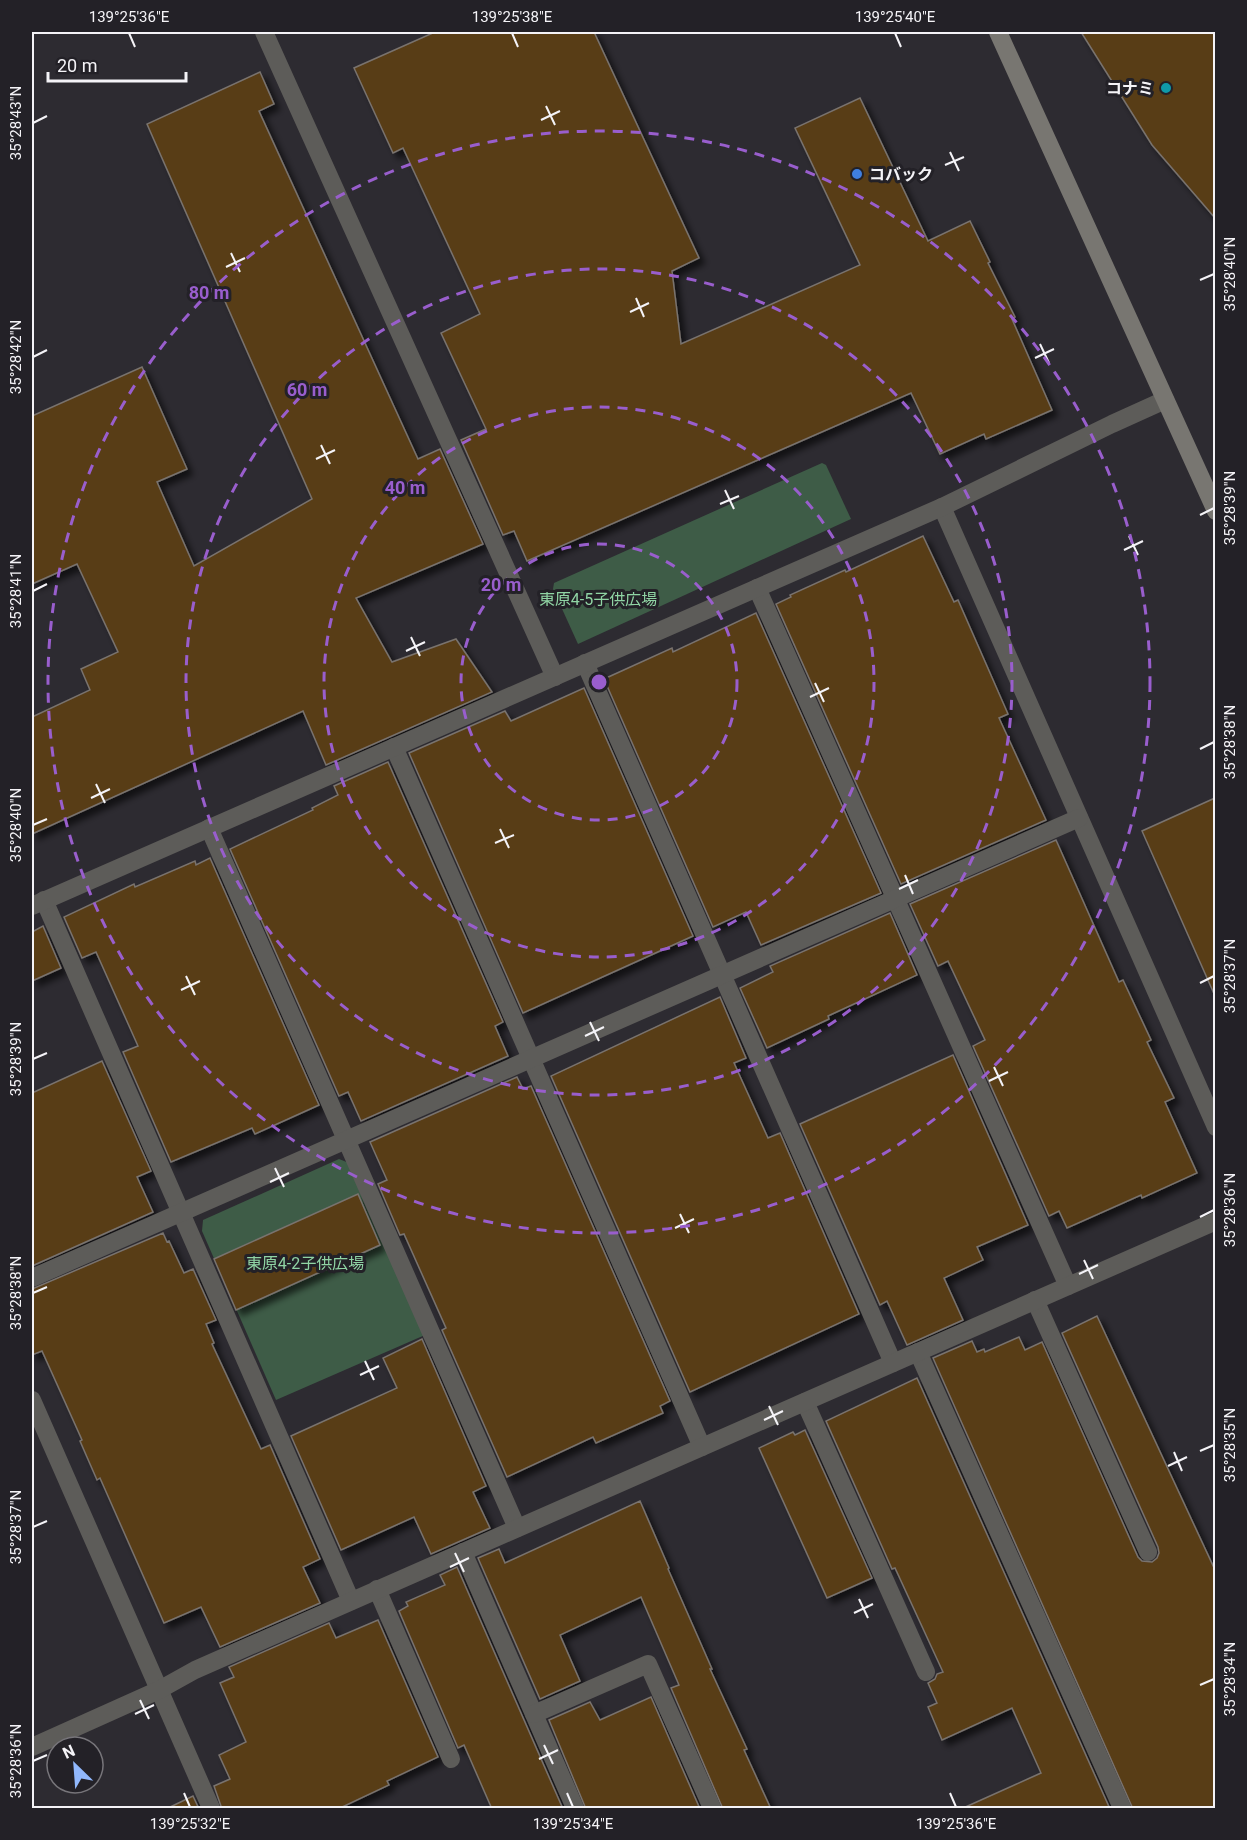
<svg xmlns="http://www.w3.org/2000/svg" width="1247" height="1840" font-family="Roboto,'Noto Sans JP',sans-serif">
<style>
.green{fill:#3e5c47}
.building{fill:#593c16;stroke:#79736e;stroke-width:1.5;filter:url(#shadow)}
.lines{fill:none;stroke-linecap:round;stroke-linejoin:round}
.lane{stroke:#5d5c59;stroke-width:18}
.street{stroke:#5d5c59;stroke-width:18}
.secondary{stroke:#787671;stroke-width:18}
.ticks{fill:none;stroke:#f4f3f7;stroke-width:2}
.ring{fill:none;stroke:#995ecd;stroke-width:3;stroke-dasharray:10 8}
.culture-dot{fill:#0f9aa8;stroke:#232127;stroke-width:2}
.shop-dot{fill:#3f7fe0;stroke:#232127;stroke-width:2}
.labels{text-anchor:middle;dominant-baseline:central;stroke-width:6;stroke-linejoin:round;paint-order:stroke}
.poi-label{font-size:16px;font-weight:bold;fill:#f4f3f7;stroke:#232127;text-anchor:end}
.park-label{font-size:16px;fill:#90d4a4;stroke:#232127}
.centre{fill:#995ecd;stroke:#232127;stroke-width:3}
.ring-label{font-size:18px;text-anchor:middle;font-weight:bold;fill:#995ecd;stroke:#232127;stroke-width:6;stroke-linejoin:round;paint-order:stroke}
.neatline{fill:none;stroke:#f4f3f7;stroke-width:2}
.ticks-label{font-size:15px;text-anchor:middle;fill:#f4f3f7}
</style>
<defs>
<filter id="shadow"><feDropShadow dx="5.5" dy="5.5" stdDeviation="3" flood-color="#0009"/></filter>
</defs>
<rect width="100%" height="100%" fill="#2d2b31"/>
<!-- green -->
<g class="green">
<polygon points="822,463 826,465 851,519 578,644 553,589 554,583"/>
<polygon points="339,1159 349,1163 425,1335 276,1400 202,1231 203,1220"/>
</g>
<!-- building -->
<g class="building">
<polygon points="435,32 594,32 699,258 672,271 681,344 860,265 795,128 860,98 928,241 970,221 990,262 988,263 1015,317 1012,319 1052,410 986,439 984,434 940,454 911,393 527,561 514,531 503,535 461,440 486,429 441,333 480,314 403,148 393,153 354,68"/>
<polygon points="1081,32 1215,32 1215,218 1152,145"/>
<polygon points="260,72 274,104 259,111 418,459 440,449 483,544 356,598 392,662 456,639 492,692 326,765 303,711 32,834 32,717 90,690 81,669 118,652 77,564 32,584 32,416 142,367 187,469 157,482 194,566 312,499 147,124"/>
<polygon points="923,536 954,602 958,600 1008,714 999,718 1046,820 901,884 776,604 791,597 790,595 845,570 846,572"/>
<polygon points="756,613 881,893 761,945 746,912 713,927 604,679 672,648 673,652"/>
<polygon points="584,688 693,936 523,1013 409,753 505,711 511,721"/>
<polygon points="388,762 503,1022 495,1026 508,1056 361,1121 348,1092 339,1096 230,849 313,810 312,808 338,795 334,786"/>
<polygon points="1215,798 1215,996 1142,831"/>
<polygon points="1056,840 1119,982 1123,980 1151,1040 1147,1042 1174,1098 1165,1102 1197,1173 1142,1198 1141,1195 1067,1228 1059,1211 1049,1216 973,1046 985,1040 948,961 938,966 910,904"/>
<polygon points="210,858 319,1105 255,1134 252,1128 171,1162 123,1052 138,1046 96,952 82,958 64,917 134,884 135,887 195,861 196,865"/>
<polygon points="890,913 917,975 828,1016 829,1019 767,1048 740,988 773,972 770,966"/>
<polygon points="43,926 61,968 32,981 32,932"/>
<polygon points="720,997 746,1058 734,1063 768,1138 780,1133 859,1314 690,1392 551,1076"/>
<polygon points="953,1055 1028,1225 977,1247 983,1260 944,1278 963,1320 907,1345 887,1301 880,1305 800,1124"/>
<polygon points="102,1061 151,1171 137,1177 153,1212 32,1266 32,1093"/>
<polygon points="517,1077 523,1089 531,1086 670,1401 660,1406 663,1413 596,1443 593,1437 507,1477 442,1330 446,1328 404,1234 400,1235 378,1184 387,1180 370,1142"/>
<polygon points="358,1194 380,1245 236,1310 214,1259"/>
<polygon points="163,1233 167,1242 169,1241 184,1273 193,1269 216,1320 206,1324 214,1343 212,1344 261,1449 270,1445 320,1559 303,1567 320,1603 220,1647 201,1607 164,1623 100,1478 97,1480 80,1441 82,1440 42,1351 32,1355 32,1289"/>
<polygon points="1097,1316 1215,1570 1215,1809 1133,1809 933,1358 972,1341 977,1352 984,1349 985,1352 1019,1337 1025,1350 1042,1342 1138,1557 1142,1561 1152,1562 1157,1558 1159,1553 1158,1547 1062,1333"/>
<polygon points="422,1339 486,1486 473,1492 490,1528 431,1554 414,1517 341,1550 291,1436 397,1388 383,1358"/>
<polygon points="917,1378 1110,1809 961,1809 1041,1773 1012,1708 942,1740 928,1707 937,1703 928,1683 935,1679 937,1674 943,1672 895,1568 892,1569 826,1421"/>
<polygon points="805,1430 872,1578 827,1598 759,1448 793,1432 795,1435"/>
<polygon points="640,1501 669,1568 668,1569 712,1669 710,1669 747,1749 744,1750 771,1809 723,1809 671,1688 679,1685 641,1597 560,1635 580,1681 540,1699 478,1558 499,1549 505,1563"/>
<polygon points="457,1567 563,1809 492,1809 464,1745 458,1748 399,1611 408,1606 406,1602 445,1585 440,1575"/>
<polygon points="378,1620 438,1757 387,1781 389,1785 338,1809 222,1809 214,1786 230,1779 219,1755 246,1742 220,1683 234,1677 229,1667 329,1623 336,1638"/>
<polygon points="651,1697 700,1809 586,1809 549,1720 590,1702 600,1720"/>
<polygon points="193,1796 199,1809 166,1809"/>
</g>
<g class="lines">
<!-- lane -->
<g class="lane">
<polyline points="757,588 1068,1286"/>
<polyline points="585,663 893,1363"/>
<polyline points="394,747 702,1447"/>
<polyline points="209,828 517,1528"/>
<polyline points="44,900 351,1601"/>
<polyline points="1035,1300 1148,1552"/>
<polyline points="918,1352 1122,1808"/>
<polyline points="805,1402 926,1672"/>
<polyline points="463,1552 575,1808"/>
<polyline points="377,1589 451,1759"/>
<polyline points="534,1714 648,1664 712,1808"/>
</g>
<!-- street -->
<g class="street">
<polyline points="264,32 555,677"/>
<polyline points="942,507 1216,1127"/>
<polyline points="32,906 942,507 1112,424 1165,400"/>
<polyline points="32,1278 1079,818"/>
<polyline points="32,1400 211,1808"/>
<polyline points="32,1747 159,1690 195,1670 1216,1221"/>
</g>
<!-- secondary -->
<polyline class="secondary" points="998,32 1216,511"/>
</g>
<!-- ticks -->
<path class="ticks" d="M129,33L135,47M512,33L518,47M895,33L901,47M546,106L555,125M541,120L560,111M33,123L47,116M950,152L959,171M945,165L964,157M231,253L240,272M226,267L245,258M1200,280L1214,274M636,298L644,317M630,312L649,303M1040,344L1049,363M33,357L47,350M1035,358L1054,349M321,445L330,464M316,459L335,450M725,490L734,509M720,504L739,496M1200,515L1214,508M1129,536L1138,555M1124,550L1143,541M33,591L47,584M411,637L420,656M406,651L425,642M815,683L824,702M810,697L829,688M1200,749L1214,742M96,784L105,803M91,798L110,789M33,825L47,819M500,829L509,848M495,843L514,835M905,875L913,894M899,889L918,880M186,976L195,995M1200,983L1214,976M181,990L200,981M590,1022L599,1041M585,1036L604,1027M33,1059L47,1053M994,1067L1003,1086M989,1081L1008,1072M275,1168L284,1187M270,1182L289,1173M680,1214L689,1233M1200,1217L1214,1210M675,1228L694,1219M1084,1260L1093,1279M1079,1274L1098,1265M33,1293L47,1287M365,1361L374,1380M360,1375L379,1366M769,1406L778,1425M764,1420L783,1411M1200,1451L1214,1445M1174,1452L1182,1471M1168,1466L1187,1457M33,1527L47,1521M455,1553L464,1572M450,1567L469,1558M859,1599L868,1618M854,1613L873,1604M1200,1685L1214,1679M140,1700L149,1719M135,1714L154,1705M544,1745L553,1764M539,1759L558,1750M33,1761L47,1755M184,1793L190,1807M567,1793L573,1807M950,1793L956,1807"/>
<!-- distance rings -->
<g class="ring">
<circle cx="599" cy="682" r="138"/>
<circle cx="599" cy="682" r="275"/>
<circle cx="599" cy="682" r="413"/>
<circle cx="599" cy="682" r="551"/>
</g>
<!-- markers -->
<circle class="culture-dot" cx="1166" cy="88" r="6"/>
<circle class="shop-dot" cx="857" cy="174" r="6"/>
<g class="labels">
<!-- poi labels -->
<g class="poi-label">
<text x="1154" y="88">コナミ</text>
<text x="869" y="174" text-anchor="start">コバック</text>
</g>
<!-- park labels -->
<g class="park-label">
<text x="598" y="599">東原4-5子供広場</text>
<text x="305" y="1263">東原4-2子供広場</text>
</g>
</g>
<circle cx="599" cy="682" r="9" class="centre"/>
<g class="ring-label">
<text x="209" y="299">80 m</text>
<text x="307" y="396">60 m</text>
<text x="405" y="494">40 m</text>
<text x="501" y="591">20 m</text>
</g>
<!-- border -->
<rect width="1247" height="1840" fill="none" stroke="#232127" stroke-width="66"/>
<!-- north arrow -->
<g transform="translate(75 1765) rotate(335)"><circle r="28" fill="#232127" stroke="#77757a" stroke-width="1.5"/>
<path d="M0-4.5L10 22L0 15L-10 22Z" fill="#91b8fd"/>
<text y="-9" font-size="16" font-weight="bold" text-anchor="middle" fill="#f4f3f7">N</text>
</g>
<!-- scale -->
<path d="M48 72v9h138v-9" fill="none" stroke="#f4f3f7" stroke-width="3"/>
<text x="57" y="72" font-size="18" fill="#f4f3f7" stroke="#232127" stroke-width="4.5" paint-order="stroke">20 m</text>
<rect x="33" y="33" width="1181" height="1774" class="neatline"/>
<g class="ticks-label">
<text x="129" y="22">139°25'36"E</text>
<text x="512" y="22">139°25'38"E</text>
<text x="895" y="22">139°25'40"E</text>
<text transform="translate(16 123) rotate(-90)" y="5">35°28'43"N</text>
<text transform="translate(1230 274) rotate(-90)" y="5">35°28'40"N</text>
<text transform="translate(16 357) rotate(-90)" y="5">35°28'42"N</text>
<text transform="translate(1230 508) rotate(-90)" y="5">35°28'39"N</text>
<text transform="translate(16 591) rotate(-90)" y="5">35°28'41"N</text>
<text transform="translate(1230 742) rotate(-90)" y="5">35°28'38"N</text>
<text transform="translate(16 825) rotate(-90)" y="5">35°28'40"N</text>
<text transform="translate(1230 976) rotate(-90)" y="5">35°28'37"N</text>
<text transform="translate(16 1059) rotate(-90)" y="5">35°28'39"N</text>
<text transform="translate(1230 1210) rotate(-90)" y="5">35°28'36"N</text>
<text transform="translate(16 1293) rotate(-90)" y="5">35°28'38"N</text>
<text transform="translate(1230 1445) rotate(-90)" y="5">35°28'35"N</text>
<text transform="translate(16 1527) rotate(-90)" y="5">35°28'37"N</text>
<text transform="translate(1230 1679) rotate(-90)" y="5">35°28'34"N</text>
<text transform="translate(16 1761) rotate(-90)" y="5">35°28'36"N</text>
<text x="190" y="1829">139°25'32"E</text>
<text x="573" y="1829">139°25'34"E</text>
<text x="956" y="1829">139°25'36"E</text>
</g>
</svg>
